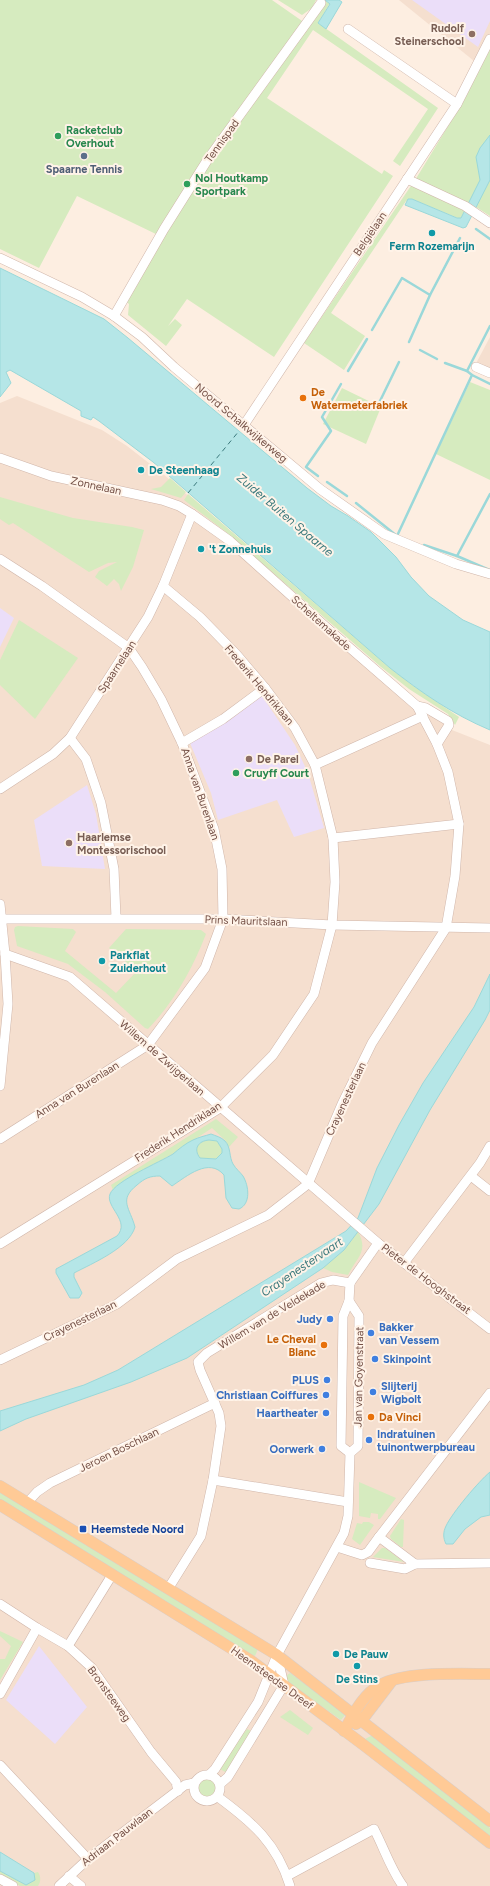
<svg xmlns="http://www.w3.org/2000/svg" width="490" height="1886" font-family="Figtree,sans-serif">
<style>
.residential{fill:#f5dfcf}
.education{fill:#ebdef9}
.green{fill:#d6ebbf}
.water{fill:#b5e6e7;stroke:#9ad8d9;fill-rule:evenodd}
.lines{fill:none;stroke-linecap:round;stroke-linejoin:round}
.stream{stroke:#9ad8d9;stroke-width:2.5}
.ferry{stroke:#3a797c;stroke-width:1;stroke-dasharray:5 4;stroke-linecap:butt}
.minor-casing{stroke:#d0b6aa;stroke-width:10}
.major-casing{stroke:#d8cecb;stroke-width:12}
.minor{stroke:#fff;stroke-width:9}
.major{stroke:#ffca96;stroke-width:11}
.education-dot{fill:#8d6e63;stroke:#fff3e8;stroke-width:1.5}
.leisure-dot{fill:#2e9e5b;stroke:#fff3e8;stroke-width:1.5}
.service-dot{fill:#5c6f8a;stroke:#fff3e8;stroke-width:1.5}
.culture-dot{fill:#0f9aa8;stroke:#fff3e8;stroke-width:1.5}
.food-dot{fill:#e8710a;stroke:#fff3e8;stroke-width:1.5}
.shop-dot{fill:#3f7fe0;stroke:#fff3e8;stroke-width:1.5}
.transit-dot{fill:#1a4fb4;stroke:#fff3e8;stroke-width:1.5}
.labels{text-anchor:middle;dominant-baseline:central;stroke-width:4;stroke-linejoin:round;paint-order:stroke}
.education-label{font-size:11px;font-weight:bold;fill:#785e54;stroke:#fff3e8;text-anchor:start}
.leisure-label{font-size:11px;font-weight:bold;fill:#27864d;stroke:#fff3e8;text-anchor:start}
.street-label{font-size:11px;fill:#755147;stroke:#fff3e8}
.service-label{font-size:11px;font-weight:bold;fill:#4e5e75;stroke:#fff3e8}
.culture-label{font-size:11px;font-weight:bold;fill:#0d838f;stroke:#fff3e8;text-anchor:start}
.food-label{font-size:11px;font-weight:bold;fill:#c56008;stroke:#fff3e8;text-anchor:start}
.shop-label{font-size:11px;font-weight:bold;fill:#366cbe;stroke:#fff3e8;text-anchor:end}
.transit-label{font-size:11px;font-weight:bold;fill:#164399;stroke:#fff3e8;text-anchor:start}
.water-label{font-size:12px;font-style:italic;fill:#3a797c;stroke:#fff3e8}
</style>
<rect width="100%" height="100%" fill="#fdeee1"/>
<!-- residential -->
<g class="residential">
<polygon points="399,0 490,0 490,74"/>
<polygon points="490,337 490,378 473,369"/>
<polygon points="17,396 102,430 127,446 163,474 215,519 262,571 407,699 452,730 490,745 490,1886 0,1886 0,403"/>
</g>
<!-- education -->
<g class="education">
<polygon points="412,0 490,0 490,21 478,47"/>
<polygon points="0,608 14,618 0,647"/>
<polygon points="262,696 295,745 308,773 324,828 294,837 277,800 218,820 211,793 190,743"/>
<polygon points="87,785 96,814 105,869 42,866 34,820"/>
<polygon points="39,1646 87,1707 55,1744 6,1700"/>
</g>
<!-- green -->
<g class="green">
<polygon points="0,0 272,0 305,23 325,0 330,3 318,23 438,108 400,166 393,161 428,109 313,30 267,98 382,174 384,170 393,176 274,357 187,299 168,326 175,319 182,325 166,346 128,315 129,304 122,298 158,235 77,196 39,268 0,249"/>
<polygon points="278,0 316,0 312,8 302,15"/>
<polygon points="490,49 490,216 470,203 460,219 412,199 406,201 331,313 365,336 344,370 304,343 417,177 464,100"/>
<polygon points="470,382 490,390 490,480 436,454"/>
<polygon points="342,388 381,407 366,444 323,424"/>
<polygon points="170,478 186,492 181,498 151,489 161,487"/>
<polygon points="188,494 390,668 412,685 459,717 455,725 448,714 409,689 381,667 226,532 184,500"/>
<polygon points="0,497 73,518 132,527 144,530 133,567 121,591 119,584 114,579 107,586 95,577 99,571 117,562 108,563 89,572 13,523 9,525 0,519"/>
<polygon points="19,620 78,658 35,719 0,685 0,660"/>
<path d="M18,926L73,929L76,932L65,951L116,993L137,971L109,948L126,929L201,930L206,934C193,968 174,1002 148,1029L145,1028L105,992L68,964L17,946L14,930L15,927Z"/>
<polygon points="216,1119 238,1137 229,1147 225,1140 212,1128 174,1153 124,1181 113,1190 111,1185"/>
<path d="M209,1140L217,1141L222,1149V1153L216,1159L200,1158C193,1149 198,1141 209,1140Z"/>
<path d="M358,1232C369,1251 357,1257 348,1275L332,1272L323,1268L344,1250Z"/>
<polygon points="359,1482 396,1498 380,1519 378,1519 378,1514 371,1513 370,1518 359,1516"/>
<polygon points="0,1491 258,1649 255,1656 246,1652 0,1502"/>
<polygon points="401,1519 404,1520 403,1547 401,1547 391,1539 390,1536"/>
<polygon points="363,1522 369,1522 374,1525 360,1545 352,1539 357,1523 362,1524"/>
<polygon points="382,1548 385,1548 404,1562 373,1557"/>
<polygon points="0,1631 23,1642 0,1680 0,1659 5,1659 11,1646 0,1636"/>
<polygon points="290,1673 346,1714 341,1720 286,1681 286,1676"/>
<polygon points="290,1710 313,1728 308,1735 280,1717"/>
<polygon points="247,1729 251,1731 248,1735 248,1739 227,1773 220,1769 241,1734 244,1733"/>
<polygon points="373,1735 490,1828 490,1838 365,1739"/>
<circle cx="207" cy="1788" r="9"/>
<path d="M0,1871L26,1885L35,1876L34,1873L38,1872C41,1877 41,1881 38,1886H20L0,1875Z"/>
</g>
<!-- water -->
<g class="water">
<polygon points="325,0 339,0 342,2 326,29 318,23 330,4"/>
<polygon points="490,135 490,180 466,227 463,228 405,205 408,199 412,199 457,218 461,218 480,180 476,157 480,148"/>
<path d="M0,268L104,319L128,338L307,488L331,506L348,516L371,532L396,557L411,577L429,596L463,620L490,632V730C452,714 422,693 390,668L153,462L99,421L93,417L91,420L81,416V411L10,370L6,372L11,383L0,397Z"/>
<polygon points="490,974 490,1010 485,1020 430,1110 379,1204 344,1250 323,1268 187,1358 131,1382 26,1419 0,1431 0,1411 84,1385 118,1370 346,1231 358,1218 377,1168 399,1125 423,1083 474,1007"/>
<path d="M211,1134C216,1136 221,1137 225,1141C231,1147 229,1157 233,1164C236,1169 240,1172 243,1176C249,1186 251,1204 239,1209L232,1208L226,1198L224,1175C209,1157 187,1176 172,1186L160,1176C150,1176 145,1178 137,1185C118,1200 130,1208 135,1227C129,1248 93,1263 74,1273V1277L82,1293L79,1298H70L56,1273V1269L117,1236C131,1221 105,1207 110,1194C115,1181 160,1162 173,1154C179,1149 186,1143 193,1140C199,1137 205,1136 211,1134ZM209,1140L217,1141L222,1149V1153L216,1159L200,1158C193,1149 198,1141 209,1140Z"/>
<path d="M490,1472V1515L481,1517L465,1529L453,1544H446C443,1538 443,1532 446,1526C452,1513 479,1481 490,1472Z"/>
<polygon points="0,1852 34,1873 35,1880 26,1885 0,1871"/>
</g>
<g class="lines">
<!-- stream -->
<g class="stream">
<polyline points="476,229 490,239"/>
<polyline points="372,330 402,278 430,295 460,238"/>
<polyline points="409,342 430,295"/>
<polyline points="420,350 437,359"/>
<polyline points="445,363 467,371"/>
<polyline points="348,371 367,339"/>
<polyline points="472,375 490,384"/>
<polyline points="379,403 399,362"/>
<polyline points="318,476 306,467 331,431 322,417 341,384"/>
<polyline points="327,482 347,496"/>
<polyline points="356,503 397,536 472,375 467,371 490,326"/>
<polyline points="424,545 457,556 490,494"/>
<polyline points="457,556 490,570"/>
</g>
<!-- ferry -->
<polyline class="ferry" points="188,493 239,431"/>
<!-- minor casing -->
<g class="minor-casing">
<g id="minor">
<polyline points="348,29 457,104"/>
<polyline points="407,179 465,206 490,223"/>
<polyline points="0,258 82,297 114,316 142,337 174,367 320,489 384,534 456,564 490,574"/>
<polyline points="114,316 164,229 208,159 321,3"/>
<polyline points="476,367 490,373"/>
<polyline points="244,425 457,104 490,39"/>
<polyline points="0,458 51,476 162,500 179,506 192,514 230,541 335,635 417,706 437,744"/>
<polyline points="0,559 42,586 129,648 142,667 161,699 182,743 214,829 222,869 223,919 205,968 148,1045 0,1139"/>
<polyline points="70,738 86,759 101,803 114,869 116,918"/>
<polyline points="182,743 223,719 265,688"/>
<polyline points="315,765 423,716"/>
<polyline points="0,789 53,754 70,738 148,617 163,586 192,514"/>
<polyline points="333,838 459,824"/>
<polyline points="0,904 5,954 8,1004 0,1086"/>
<polyline points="0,919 223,919 332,925 490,928"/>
<polyline points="5,954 70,977 378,1243 490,1329"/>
<polyline points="471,1176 490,1191"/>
<polyline points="0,1244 220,1108 273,1055 314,994 332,925 335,882 333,838 315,765 295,728 265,688 237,655 200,617 163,586"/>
<polyline points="404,1263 480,1163 490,1146"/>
<polyline points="350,1283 378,1243"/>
<polyline points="0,1360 117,1304 177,1259 268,1215 308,1184 342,1104 372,1043 446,928 455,876 459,824 448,772 437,744 449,725 448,721 426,708 417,706"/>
<polyline points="350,1453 341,1446 343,1316 349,1301 350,1283"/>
<polyline points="213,1480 348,1502"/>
<polyline points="27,1503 37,1492 50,1483 215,1403"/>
<polyline points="337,1547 362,1555 368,1552 379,1537"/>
<polyline points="370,1563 405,1569 415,1564 379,1537 490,1393"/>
<polyline points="415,1564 490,1563"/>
<polyline points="168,1589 201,1536 213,1480 221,1426 219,1413 200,1370 198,1362 207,1353 321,1283 333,1280 350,1283"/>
<polyline points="0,1604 37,1628 68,1646 92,1668 151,1752 176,1782 178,1791"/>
<polyline points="68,1646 112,1575"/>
<polyline points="0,1694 37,1628"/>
<polyline points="0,1765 88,1859"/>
<circle cx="207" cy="1788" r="13"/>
<polyline points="209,1775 215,1769 258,1702 277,1655 344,1533 348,1516 350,1453 358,1446 359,1316 349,1301"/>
<polyline points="220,1784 228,1777 284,1685 277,1655"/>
<path d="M218,1797C252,1822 277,1843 290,1886"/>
<polyline points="69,1876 81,1886"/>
<path d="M287,1876L374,1829C384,1848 391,1870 403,1886"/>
<polyline points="0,1879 13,1886"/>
<polyline points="59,1886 88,1859 185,1785 194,1783"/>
</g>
</g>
<!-- major casing -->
<g class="major-casing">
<g id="major">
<polyline points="0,1486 277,1655 490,1821"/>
<polyline points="0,1505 250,1660 365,1746 490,1843"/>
<polyline points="356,1724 362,1720 391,1682"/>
<path d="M344,1731C353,1715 363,1694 380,1685C405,1671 461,1674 490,1674"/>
</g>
</g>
<!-- minor -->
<use href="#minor" class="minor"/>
<!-- major -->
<use href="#major" class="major"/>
</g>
<!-- markers -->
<g class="education-dot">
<circle cx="472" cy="34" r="4"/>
<circle cx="249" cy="759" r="4"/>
<circle cx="69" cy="843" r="4"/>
</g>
<g class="leisure-dot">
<circle cx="58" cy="136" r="4"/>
<circle cx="187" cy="184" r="4"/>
<circle cx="236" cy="773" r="4"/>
</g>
<circle class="service-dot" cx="84" cy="156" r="4"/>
<g class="culture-dot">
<circle cx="432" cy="233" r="4"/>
<circle cx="141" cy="470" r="4"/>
<circle cx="201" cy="549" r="4"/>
<circle cx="102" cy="961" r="4"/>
<circle cx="336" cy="1654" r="4"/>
<circle cx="357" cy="1666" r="4"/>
</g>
<g class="food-dot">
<circle cx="303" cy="398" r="4"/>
<circle cx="324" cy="1345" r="4"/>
<circle cx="371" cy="1417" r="4"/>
</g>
<g class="shop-dot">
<circle cx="330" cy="1319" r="4"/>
<circle cx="371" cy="1333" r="4"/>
<circle cx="375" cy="1359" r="4"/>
<circle cx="327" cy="1380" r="4"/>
<circle cx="373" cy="1392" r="4"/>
<circle cx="326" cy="1395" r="4"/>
<circle cx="326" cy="1413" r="4"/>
<circle cx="369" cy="1440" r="4"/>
<circle cx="322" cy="1449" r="4"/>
</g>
<rect class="transit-dot" x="79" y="1525" width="8" height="8" rx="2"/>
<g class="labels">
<!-- education labels -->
<g class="education-label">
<text x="464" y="28" text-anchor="end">Rudolf<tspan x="464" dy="13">Steinerschool</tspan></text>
<text x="257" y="759">De Parel</text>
<text x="77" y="837">Haarlemse<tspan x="77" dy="13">Montessorischool</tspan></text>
</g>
<!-- leisure labels -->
<g class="leisure-label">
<text x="66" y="130">Racketclub<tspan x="66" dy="13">Overhout</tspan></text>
<text x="195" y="178">Nol Houtkamp<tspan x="195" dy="13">Sportpark</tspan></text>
<text x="244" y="773">Cruyff Court</text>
</g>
<!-- street labels -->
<g class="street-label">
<text transform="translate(222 141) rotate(-54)">Tennispad</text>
<text transform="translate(370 234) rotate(-56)">Belgiëlaan</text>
<text transform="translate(241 423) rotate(40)">Noord Schalkwijkerweg</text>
<text transform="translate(96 486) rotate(12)">Zonnelaan</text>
<text transform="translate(321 623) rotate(42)">Scheltemakade</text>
<text transform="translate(117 667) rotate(-57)">Spaarnelaan</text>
<text transform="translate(259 685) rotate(50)">Frederik Hendriklaan</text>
<text transform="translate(200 794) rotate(71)">Anna van Burenlaan</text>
<text transform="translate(246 921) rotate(2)">Prins Mauritslaan</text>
<text transform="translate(162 1058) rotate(41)">Willem de Zwijgerlaan</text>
<text transform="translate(77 1090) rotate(-32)">Anna van Burenlaan</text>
<text transform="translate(346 1099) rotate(-65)">Crayenesterlaan</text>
<text transform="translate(178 1132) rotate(-33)">Frederik Hendriklaan</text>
<text transform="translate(426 1279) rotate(37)">Pieter de Hooghstraat</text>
<text transform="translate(272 1315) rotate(-31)">Willem van de Veldekade</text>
<text transform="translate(80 1321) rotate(-26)">Crayenesterlaan</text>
<text transform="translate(359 1377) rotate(-89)">Jan van Goyenstraat</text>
<text transform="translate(119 1450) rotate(-26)">Jeroen Boschlaan</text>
<text transform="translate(272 1678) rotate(36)">Heemsteedse Dreef</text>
<text transform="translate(109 1694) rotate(54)">Bronsteeweg</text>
<text transform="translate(117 1837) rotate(-38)">Adriaan Pauwlaan</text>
</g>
<!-- service labels -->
<g class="service-label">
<text x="84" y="169">Spaarne Tennis</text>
</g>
<!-- culture labels -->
<g class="culture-label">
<text x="432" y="246" text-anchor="middle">Ferm Rozemarijn</text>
<text x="149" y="470">De Steenhaag</text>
<text x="209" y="549">'t Zonnehuis</text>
<text x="110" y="955">Parkflat<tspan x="110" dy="13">Zuiderhout</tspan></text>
<text x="344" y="1654">De Pauw</text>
<text x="357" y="1679" text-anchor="middle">De Stins</text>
</g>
<!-- food labels -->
<g class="food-label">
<text x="311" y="392">De<tspan x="311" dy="13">Watermeterfabriek</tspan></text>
<text x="316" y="1339" text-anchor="end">Le Cheval<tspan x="316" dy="13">Blanc</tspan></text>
<text x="379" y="1417">Da Vinci</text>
</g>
<!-- shop labels -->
<g class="shop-label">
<text x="322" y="1319">Judy</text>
<text x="379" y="1327" text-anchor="start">Bakker<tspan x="379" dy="13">van Vessem</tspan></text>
<text x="383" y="1359" text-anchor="start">Skinpoint</text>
<text x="319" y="1380">PLUS</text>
<text x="381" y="1386" text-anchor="start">Slijterij<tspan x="381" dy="13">Wigbolt</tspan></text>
<text x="318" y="1395">Christiaan Coiffures</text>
<text x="318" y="1413">Haartheater</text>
<text x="377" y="1434" text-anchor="start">Indratuinen<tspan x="377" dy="13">tuinontwerpbureau</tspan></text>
<text x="314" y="1449">Oorwerk</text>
</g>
<!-- transit labels -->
<g class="transit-label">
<text x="91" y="1529">Heemstede Noord</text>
</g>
<!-- water labels -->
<g class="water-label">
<text transform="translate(285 515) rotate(40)">Zuider Buiten Spaarne</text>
<text transform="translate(302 1267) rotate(-34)">Crayenestervaart</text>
</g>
</g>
</svg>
